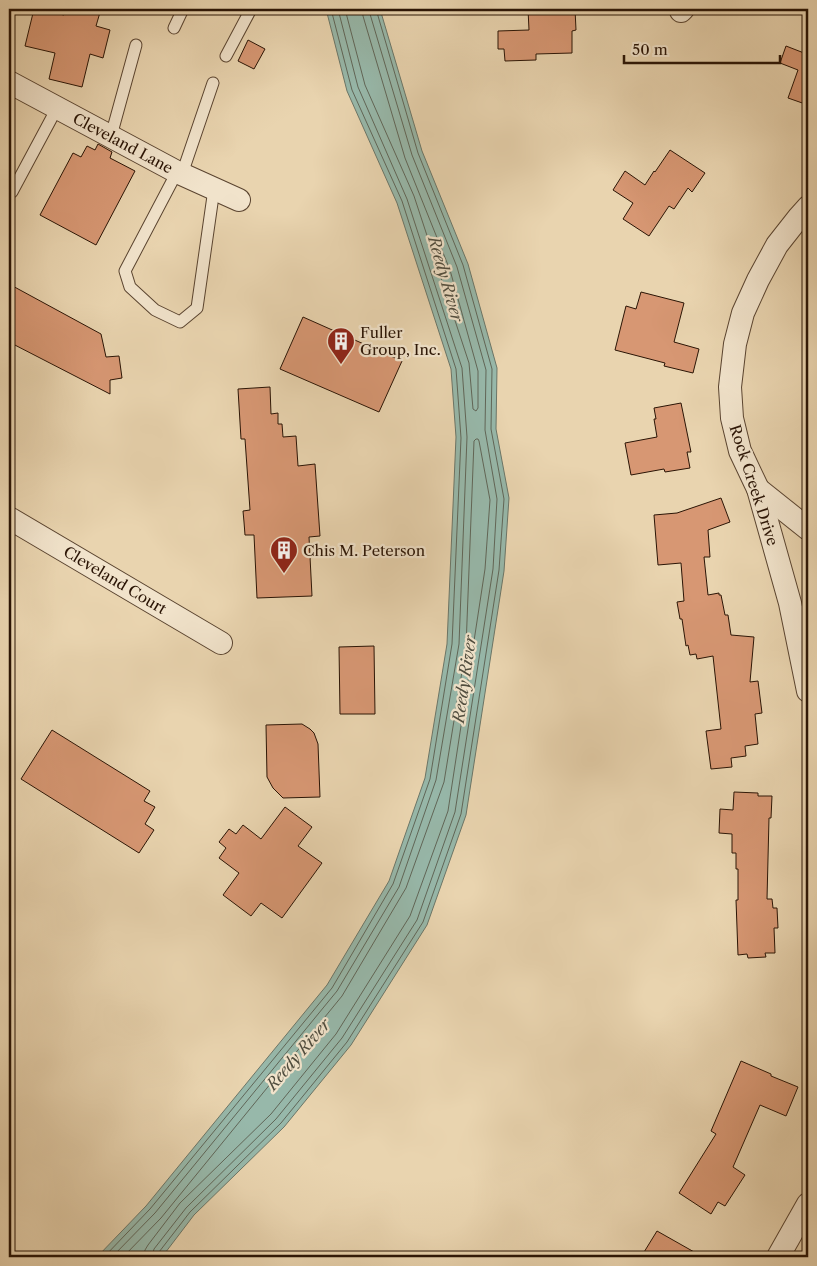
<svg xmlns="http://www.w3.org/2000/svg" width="817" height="1266" font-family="'Libre Caslon Text',serif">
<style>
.water{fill:#97b8aa;stroke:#6b7668}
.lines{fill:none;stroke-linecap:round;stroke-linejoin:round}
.shore{stroke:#606658;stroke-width:1}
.building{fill:#d79773;stroke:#2a1405}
.service-casing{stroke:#5a4430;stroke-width:13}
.minor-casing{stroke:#5a4430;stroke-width:24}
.service{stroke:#f1e3cb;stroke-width:11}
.minor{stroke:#f1e3cb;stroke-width:22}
.labels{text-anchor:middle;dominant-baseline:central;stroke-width:4.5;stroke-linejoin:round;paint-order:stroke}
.street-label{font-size:15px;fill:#2a1405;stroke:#f1e3cb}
.poi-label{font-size:15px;fill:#2a1405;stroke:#f1e3cb;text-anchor:start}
.water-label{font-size:16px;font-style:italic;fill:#504d3f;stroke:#f1e3cb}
</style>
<rect width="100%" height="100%" fill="#e9d4af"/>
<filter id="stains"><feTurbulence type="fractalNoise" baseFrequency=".004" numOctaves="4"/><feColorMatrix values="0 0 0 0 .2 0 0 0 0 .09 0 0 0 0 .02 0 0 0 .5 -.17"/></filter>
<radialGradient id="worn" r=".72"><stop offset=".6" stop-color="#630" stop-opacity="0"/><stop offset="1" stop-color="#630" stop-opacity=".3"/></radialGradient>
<!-- water -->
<polygon class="water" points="326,9 380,9 422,151 468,264 497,368 496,429 509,498 504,571 466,815 427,925 351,1045 284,1127 194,1215 162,1257 97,1257 146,1206 327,985 389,881 425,778 447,644 456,437 451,369 397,203 347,91"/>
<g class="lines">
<!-- shore -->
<g class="shore">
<polyline points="345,9 365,85 414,196 469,363 473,409 476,411 478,408 478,371 450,270 405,158 363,16 362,9"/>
<polyline points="104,1257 150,1209 332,988 393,884 430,779 452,644 461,438 456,369 402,201 352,90 331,9"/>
<polyline points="112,1257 155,1213 337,991 399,887 436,780 459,644 467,437 462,368 407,199 358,87 338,9"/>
<polyline points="123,1257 161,1218 342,996 406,888 444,782 466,647 474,441 476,439 478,439 479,441 490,500 485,569 448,811 410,916 336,1034 271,1114 180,1203 148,1245 145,1250 144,1257"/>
<polyline points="152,1257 154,1249 186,1208 276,1119 342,1038 417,920 455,812 493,569 497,499 485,430 486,370 457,267 412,155 370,14 369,9"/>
<polyline points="158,1257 159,1252 190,1212 281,1123 347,1042 423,922 461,814 499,570 504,499 491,429 492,369 463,265 418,153 376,9"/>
</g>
</g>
<!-- building -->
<g class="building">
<polygon points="34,9 64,15 65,9 101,9 96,26 110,30 103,58 90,54 82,87 49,79 55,53 25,46"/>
<polygon points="528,9 575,9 576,30 572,31 572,53 536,54 536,60 505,61 504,49 498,49 498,31 529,30"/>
<polygon points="248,40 265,49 254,69 238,61"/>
<polygon points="786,46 804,53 806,47 808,47 808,105 788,98 798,70 780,63"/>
<polygon points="98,144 112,152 110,158 135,171 96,245 40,215 73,153 81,157 87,146 95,150"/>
<polygon points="670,150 705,173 692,192 688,188 674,209 669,206 649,236 623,219 633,203 613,190 625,171 645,185 654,171 655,172"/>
<polygon points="9,284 101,334 106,357 119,356 122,378 110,380 110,394 9,342"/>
<polygon points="641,292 684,303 674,342 699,349 693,373 664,366 665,363 615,350 626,306 636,309"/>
<polygon points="303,317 402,361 379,412 280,369"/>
<polygon points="270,387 271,414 278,413 278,424 282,424 283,437 296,436 298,466 315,464 320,536 309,537 312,596 257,598 254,535 245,535 244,522 243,511 250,510 245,439 241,439 238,389"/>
<polygon points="681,403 691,452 687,452 690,468 665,472 664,469 631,475 625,443 657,437 654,419 656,419 654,408"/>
<polygon points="721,498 730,522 708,530 710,557 704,557 708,595 719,593 719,595 721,595 725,615 728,615 731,635 754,637 750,682 758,681 762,713 755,714 758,744 745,746 746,756 731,758 732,767 711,769 706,731 721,729 713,656 697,659 696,654 690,655 688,645 686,646 682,619 680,619 677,602 684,601 681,563 658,565 654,515 677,513"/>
<polygon points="374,646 375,714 340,714 339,647"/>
<polygon points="302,724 310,729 314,733 318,744 320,797 283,798 273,788 267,777 266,725"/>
<polygon points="52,730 150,791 144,801 155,807 145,824 154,830 139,853 21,779"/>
<polygon points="734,792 758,793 758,796 772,796 771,818 769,818 767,899 772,899 773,908 777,908 778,928 774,928 775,953 765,953 766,957 748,958 747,954 738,955 736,900 738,900 738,869 736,869 736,853 732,853 732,834 719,833 720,809 733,810"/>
<polygon points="285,807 312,827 298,846 322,863 282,918 261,903 251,916 223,895 239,873 219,858 226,848 219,842 229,829 236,834 243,825 261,839"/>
<polygon points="741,1061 771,1074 771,1076 798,1087 786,1116 760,1105 733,1167 745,1175 725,1206 718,1202 711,1214 679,1193 716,1134 711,1131"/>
<polygon points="657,1231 703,1257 641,1257"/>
</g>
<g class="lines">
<!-- service casing -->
<g class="service-casing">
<g id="service">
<polyline points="174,28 183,9"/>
<polyline points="226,56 251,9"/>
<polyline points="111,136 136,45"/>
<polyline points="177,172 125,271 130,287 155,310 180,322 197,308 214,189"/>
<polyline points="182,174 213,83"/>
<polyline points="12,192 57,108"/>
</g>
</g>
<!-- minor casing -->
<g class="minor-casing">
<g id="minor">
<polyline points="681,11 683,9"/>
<polyline points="9,82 177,172 239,200"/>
<polyline points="808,207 799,217 777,245 758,280 743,313 735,344 730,387 732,418 740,451 758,489 790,603 808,691"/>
<polyline points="758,489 808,529"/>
<polyline points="9,518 221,643"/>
<polyline points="778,1257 808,1204"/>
</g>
</g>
<!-- service -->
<use href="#service" class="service"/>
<!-- minor -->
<use href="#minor" class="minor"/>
</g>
<!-- icons -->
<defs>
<g id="building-pin" transform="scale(1.4375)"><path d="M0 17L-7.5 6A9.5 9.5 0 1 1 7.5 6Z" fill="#8f2418" stroke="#f1e3cb"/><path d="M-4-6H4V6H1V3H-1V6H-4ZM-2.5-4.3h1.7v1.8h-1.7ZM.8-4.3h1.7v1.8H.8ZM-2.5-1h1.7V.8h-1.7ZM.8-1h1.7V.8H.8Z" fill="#fff"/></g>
</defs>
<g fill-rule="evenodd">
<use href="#building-pin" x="341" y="341"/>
<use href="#building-pin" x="284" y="550"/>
</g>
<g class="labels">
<!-- street labels -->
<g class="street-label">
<text transform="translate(123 143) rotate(28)">Cleveland Lane</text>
<text transform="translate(754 485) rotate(72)">Rock Creek Drive</text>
<text transform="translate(115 580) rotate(31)">Cleveland Court</text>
</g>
<!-- poi labels -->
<g class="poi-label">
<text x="360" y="332">Fuller<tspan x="360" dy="17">Group, Inc.</tspan></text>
<text x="303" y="550">Chis M. Peterson</text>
</g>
<!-- water labels -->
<g class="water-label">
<text transform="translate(446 279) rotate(74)">Reedy River</text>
<text transform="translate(464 679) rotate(-82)">Reedy River</text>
<text transform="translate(298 1054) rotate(-49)">Reedy River</text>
</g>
</g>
<!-- margin -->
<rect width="817" height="1266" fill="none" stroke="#e9d4af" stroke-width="30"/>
<rect x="10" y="10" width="797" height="1246" fill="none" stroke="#2a1405" stroke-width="2.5"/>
<rect x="15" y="15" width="787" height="1236" fill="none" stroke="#2a1405"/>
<!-- scale -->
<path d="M624 55v8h156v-8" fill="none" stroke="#2a1405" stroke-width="2.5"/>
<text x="632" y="55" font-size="15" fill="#2a1405" stroke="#f1e3cb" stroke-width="4" paint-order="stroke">50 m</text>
<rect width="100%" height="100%" filter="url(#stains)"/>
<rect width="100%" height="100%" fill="url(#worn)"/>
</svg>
